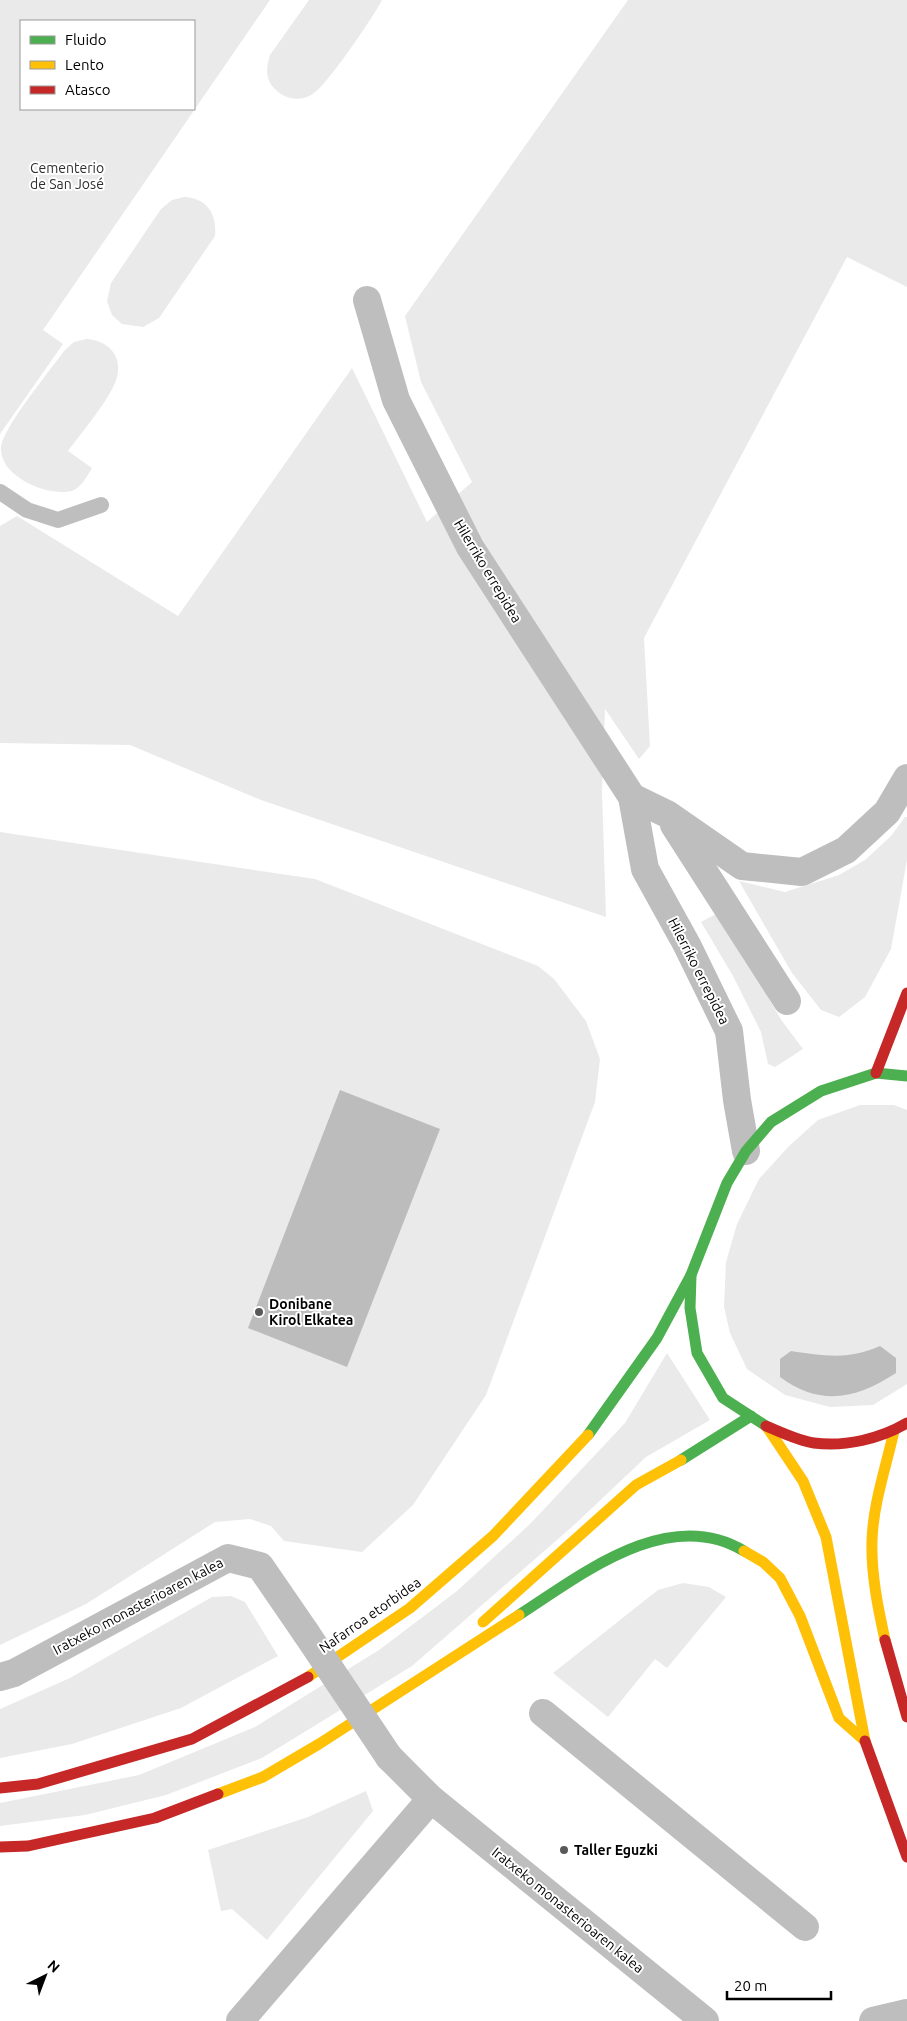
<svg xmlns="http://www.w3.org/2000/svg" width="907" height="2021" font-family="Ubuntu,sans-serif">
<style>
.green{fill:#eaeaea;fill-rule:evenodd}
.water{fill:#bcbcbc}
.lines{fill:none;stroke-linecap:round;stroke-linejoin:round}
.lane{stroke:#bebebe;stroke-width:16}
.street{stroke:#bebebe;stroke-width:28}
.fast{stroke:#4caf50;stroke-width:11}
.slow{stroke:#ffc107;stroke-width:11}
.jam{stroke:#c62828;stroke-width:11}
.street-bridge{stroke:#bebebe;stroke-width:28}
.poi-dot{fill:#595959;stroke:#fff;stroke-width:2}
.labels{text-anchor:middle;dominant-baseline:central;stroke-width:4;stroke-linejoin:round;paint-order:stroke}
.park-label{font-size:14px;fill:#2f2f2f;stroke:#fff}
.street-label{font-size:14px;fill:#000;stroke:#fff}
.poi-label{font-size:14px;font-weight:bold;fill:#000;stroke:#fff;text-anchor:start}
</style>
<rect width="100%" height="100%" fill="#fff"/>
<!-- green -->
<g class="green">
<path d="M0,0H270L43,330L63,344L0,434ZM21,21H194V109H21Z"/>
<path d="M309,0H382C374,16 327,85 314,93C303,102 286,100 276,90C265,80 266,68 270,55Z"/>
<polygon points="628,0 907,0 907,287 847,257 644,638 650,746 639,759 605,709 602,792 606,917 261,800 130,745 0,743 0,526 17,516 178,616 352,368 427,522 472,482 421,382 405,316"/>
<path d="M184,197C207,198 217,214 215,236L159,318L143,327L122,324L112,315L107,301L111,283L161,209L172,200Z"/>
<path d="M86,339C107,340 123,355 117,377C112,397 81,433 68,451L92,468C87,476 81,488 72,491C48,497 0,477 1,448C3,427 50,371 64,351L74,342Z"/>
<polygon points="905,817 907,817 907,860 891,949 865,997 839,1017 821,1010 792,973 739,881 785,892 839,875 865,860 891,836"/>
<polygon points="0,832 315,879 538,966 554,979 586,1021 600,1059 595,1102 486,1395 413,1505 362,1552 284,1541 271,1526 250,1519 215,1522 86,1604 0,1645"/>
<polygon points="718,913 782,1021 803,1049 775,1067 768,1064 761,1032 733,976 701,922"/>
<polygon points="860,1105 894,1105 907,1110 907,1384 873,1405 830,1407 785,1395 747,1369 730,1333 724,1307 726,1262 737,1224 759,1179 788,1147 818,1120"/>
<polygon points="667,1353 710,1420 646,1457 573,1526 412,1666 262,1758 166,1795 85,1815 0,1826 0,1803 139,1775 255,1727 379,1650 457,1591 530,1524 625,1423"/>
<polygon points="683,1583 709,1587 726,1597 667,1668 655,1659 608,1717 553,1673 658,1590"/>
<polygon points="231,1596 245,1602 278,1656 181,1708 72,1744 0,1758 0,1709 70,1678 212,1597"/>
<polygon points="366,1791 373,1811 267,1940 232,1909 221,1911 208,1850 308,1817"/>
</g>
<!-- water -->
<g class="water">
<polygon points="340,1090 440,1129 347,1367 248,1328"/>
<path d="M880,1346L896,1358V1373C856,1399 821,1407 780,1377V1359L791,1351C825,1356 848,1360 880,1346Z"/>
</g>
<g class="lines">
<!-- lane -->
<polyline class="lane" points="0,492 27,510 58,520 101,505"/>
<!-- street -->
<g class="street">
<polyline points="367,300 396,400 470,547 632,797 645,869 687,945 729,1031 737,1100 746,1151"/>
<polyline points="632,797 667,814 742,866 802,872 846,850 887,812 907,778"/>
<polyline points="674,825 787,1001"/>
<polyline points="0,1677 14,1673 228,1558 260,1566 306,1633"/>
<polyline points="543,1713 805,1927"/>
<polyline points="389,1757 431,1799 705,2021"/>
<polyline points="240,2021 431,1799"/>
<polyline points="873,2021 907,2013"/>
</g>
<!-- fast -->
<g class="fast">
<polyline points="766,1426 723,1398 697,1353 690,1308 691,1275 727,1183 746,1151 771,1122 821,1091 876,1073 907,1076"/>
<polyline points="588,1435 657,1338 691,1275"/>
<polyline points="681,1460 751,1416"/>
<path d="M519,1615C581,1575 668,1505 744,1551"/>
</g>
<!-- slow -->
<g class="slow">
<polyline points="767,1427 803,1481 826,1537 865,1741"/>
<polyline points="744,1551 763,1562 780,1578 800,1616 839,1718 865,1741"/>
<polyline points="483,1622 636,1485 681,1460"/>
<path d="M885,1640C878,1608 871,1574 872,1541C873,1504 886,1467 894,1431"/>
<polyline points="308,1677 410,1608 493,1536 588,1435"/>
<polyline points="218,1794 263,1777 319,1744 519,1615"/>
</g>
<!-- jam -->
<g class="jam">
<polyline points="876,1073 907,993"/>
<path d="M766,1426C780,1432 799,1441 814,1443C845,1447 880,1439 907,1423"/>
<polyline points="885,1640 907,1717"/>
<polyline points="865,1741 907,1857"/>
<polyline points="0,1788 38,1784 192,1739 308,1677"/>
<polyline points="0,1847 28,1846 155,1818 218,1794"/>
</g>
<!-- street-bridge -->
<polyline class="street-bridge" points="306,1633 389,1757"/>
</g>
<!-- markers -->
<g class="poi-dot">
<circle cx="259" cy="1312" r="5"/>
<circle cx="564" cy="1850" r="5"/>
</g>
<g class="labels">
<!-- park labels -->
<g class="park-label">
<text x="67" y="168">Cementerio<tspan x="67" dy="16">de San José</tspan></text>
</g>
<!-- street labels -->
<g class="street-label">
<text transform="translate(488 571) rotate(59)">Hilerriko errepidea</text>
<text transform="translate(699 971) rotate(63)">Hilerriko errepidea</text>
<text transform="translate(138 1606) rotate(-28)">Iratxeko monasterioaren kalea</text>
<text transform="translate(370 1615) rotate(-35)">Nafarroa etorbidea</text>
<text transform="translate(568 1910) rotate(39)">Iratxeko monasterioaren kalea</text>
</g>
<!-- poi labels -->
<g class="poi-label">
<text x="269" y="1304">Donibane<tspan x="269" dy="16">Kirol Elkatea</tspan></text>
<text x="574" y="1850">Taller Eguzki</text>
</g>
</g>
<!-- legend -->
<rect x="20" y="20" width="175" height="90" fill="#ffffff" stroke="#999999"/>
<rect x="30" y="36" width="25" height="8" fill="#4caf50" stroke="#999999"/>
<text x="65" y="45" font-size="15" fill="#000000">Fluido</text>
<rect x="30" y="61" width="25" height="8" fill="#ffc107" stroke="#999999"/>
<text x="65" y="70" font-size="15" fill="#000000">Lento</text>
<rect x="30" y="86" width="25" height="8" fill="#c62828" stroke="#999999"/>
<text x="65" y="95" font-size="15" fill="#000000">Atasco</text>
<!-- north arrow -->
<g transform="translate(45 1976) rotate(42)" stroke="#ffffff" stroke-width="4" paint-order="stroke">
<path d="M0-4L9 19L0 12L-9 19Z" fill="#000000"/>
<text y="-8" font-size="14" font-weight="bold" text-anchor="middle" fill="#000000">N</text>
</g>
<!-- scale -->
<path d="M727 1991v8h104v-8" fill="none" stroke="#000000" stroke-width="2.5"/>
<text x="734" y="1991" font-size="15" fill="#000000" stroke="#ffffff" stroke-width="4" paint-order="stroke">20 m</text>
</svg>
